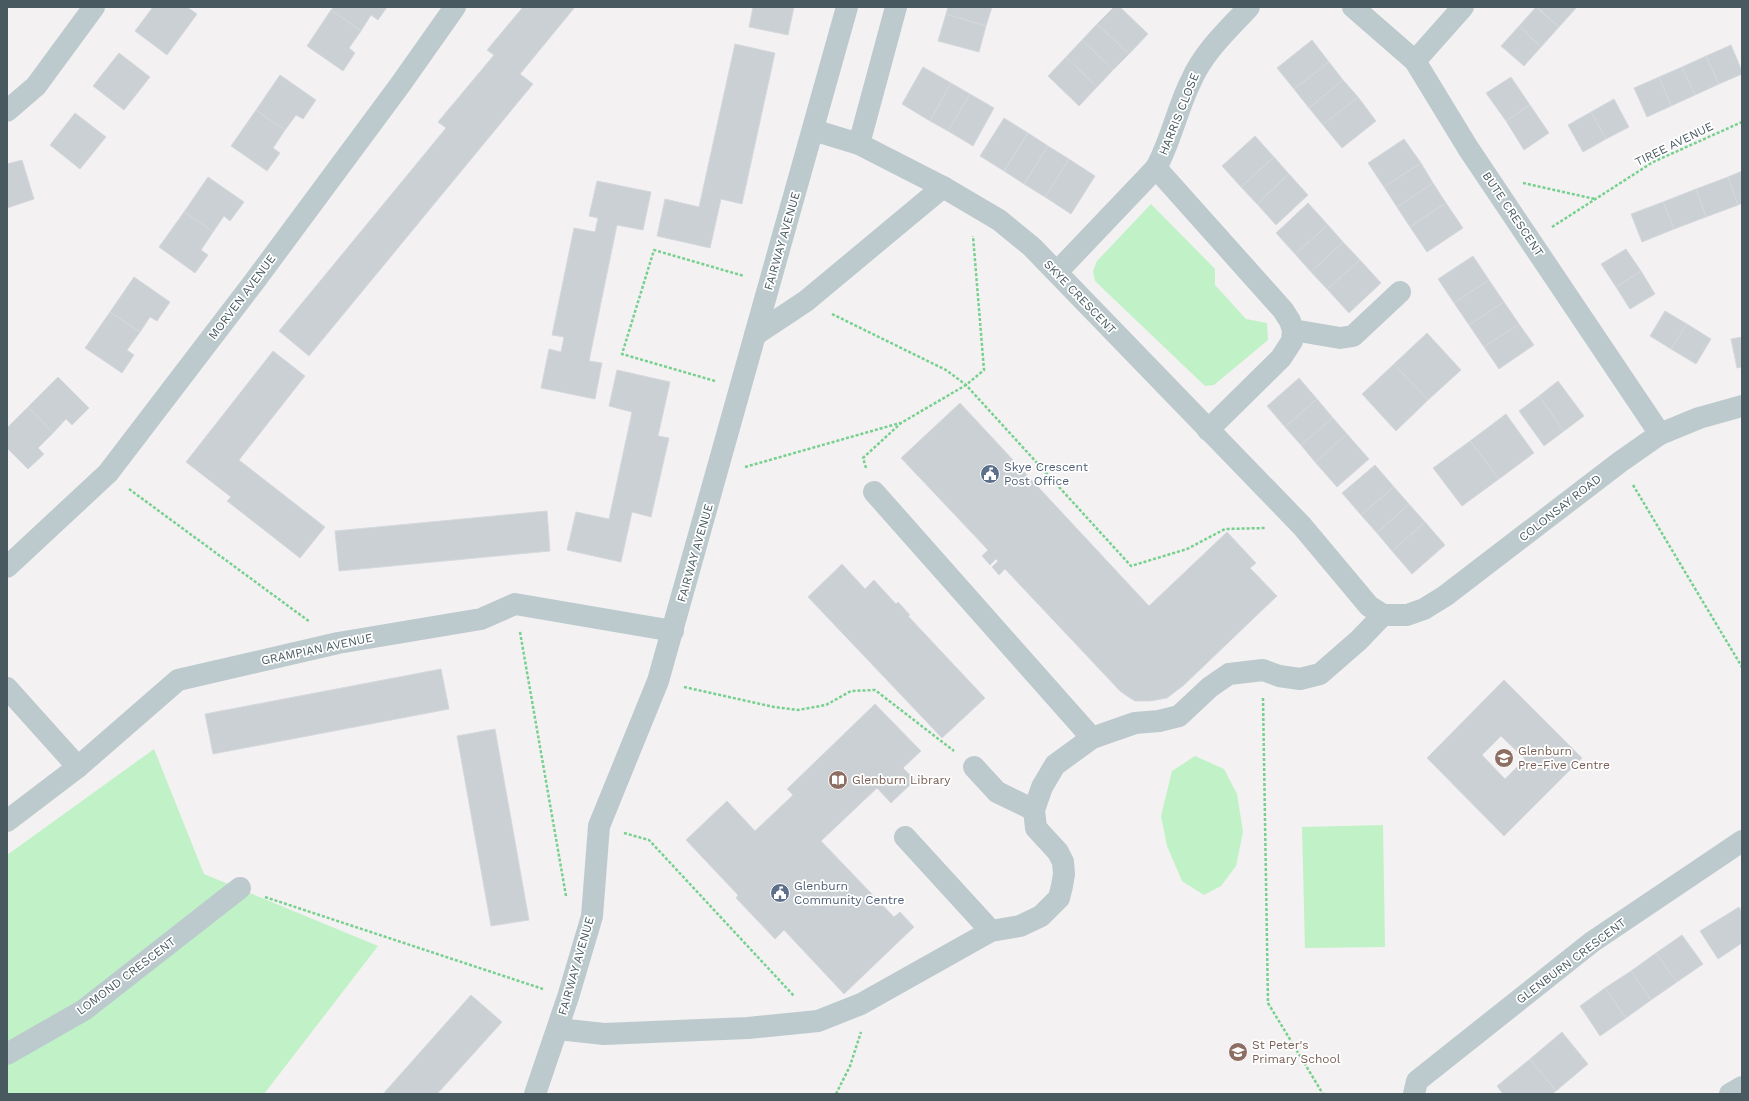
<svg xmlns="http://www.w3.org/2000/svg" width="1749" height="1101" font-family="'Work Sans',sans-serif">
<style>
.green{fill:#c0f1c7}
.building{fill:#cbd0d4;stroke:#d5d9dd;fill-rule:evenodd}
.lines{fill:none;stroke-linecap:round;stroke-linejoin:round}
.path{stroke:#76d18e;stroke-width:2.5;stroke-dasharray:3 2;stroke-linecap:butt}
.minor{stroke:#bccace;stroke-width:22}
.labels{text-anchor:middle;dominant-baseline:central;stroke-width:3.5;stroke-linejoin:round;paint-order:stroke}
.street-label{font-size:12px;fill:#485a60;stroke:#fff}
.service-label{font-size:12px;fill:#4e5e75;stroke:#fff;text-anchor:start}
.education-label{font-size:12px;fill:#785e54;stroke:#fff;text-anchor:start}
</style>
<rect width="100%" height="100%" fill="#f4f1f2"/>
<!-- green -->
<g class="green">
<polygon points="1151,204 1215,269 1215,285 1246,319 1267,323 1268,340 1214,385 1205,386 1095,281 1093,271 1097,261"/>
<polygon points="154,749 204,874 378,946 264,1094 7,1094 7,855"/>
<polygon points="1195,756 1224,769 1237,794 1243,832 1236,866 1221,886 1204,895 1182,881 1167,846 1161,816 1172,771"/>
<polygon points="1383,825 1385,947 1305,948 1302,827"/>
</g>
<!-- building -->
<g class="building">
<polygon points="153,7 187,7 197,14 167,55 135,31"/>
<polygon points="334,7 387,7 378,20 371,15 361,31 331,10"/>
<polygon points="523,7 575,7 520,74 533,84 309,356 279,331 446,128 438,122 494,55 487,50"/>
<polygon points="753,7 794,7 788,35 749,27"/>
<polygon points="948,7 992,7 986,26 946,14"/>
<polygon points="1114,7 1120,7 1148,34 1129,54 1097,24"/>
<polygon points="1536,7 1559,27 1541,47 1519,26"/>
<polygon points="1537,7 1577,7 1559,27"/>
<polygon points="331,10 361,31 349,48 355,53 343,71 307,46"/>
<polygon points="946,14 986,26 979,52 938,41"/>
<polygon points="1097,24 1129,54 1113,70 1082,40"/>
<polygon points="1519,26 1541,47 1524,66 1501,46"/>
<polygon points="1082,40 1113,70 1097,87 1066,57"/>
<polygon points="1312,40 1329,62 1294,89 1277,68"/>
<polygon points="735,44 775,53 742,204 721,199 710,248 657,236 665,199 699,207"/>
<polygon points="1731,45 1742,71 1742,74 1719,84 1706,56"/>
<polygon points="119,53 150,77 124,110 93,86"/>
<polygon points="1706,56 1719,84 1695,95 1682,67"/>
<polygon points="1066,57 1097,87 1079,106 1048,76"/>
<polygon points="1329,62 1343,80 1309,108 1294,89"/>
<polygon points="923,67 951,83 930,121 902,104"/>
<polygon points="1682,67 1695,95 1671,106 1659,77"/>
<polygon points="280,75 316,100 303,119 296,115 285,130 256,110"/>
<polygon points="1511,77 1530,105 1506,121 1486,93"/>
<polygon points="1659,77 1671,106 1647,117 1634,88"/>
<polygon points="1343,80 1358,97 1323,125 1309,108"/>
<polygon points="951,83 970,94 948,131 930,121"/>
<polygon points="970,94 994,108 973,146 948,131"/>
<polygon points="1358,97 1376,121 1342,148 1323,125"/>
<polygon points="1614,99 1629,127 1606,139 1591,112"/>
<polygon points="1530,105 1549,133 1524,150 1506,121"/>
<polygon points="256,110 285,130 273,148 280,153 267,171 231,146"/>
<polygon points="1591,112 1606,139 1583,152 1568,125"/>
<polygon points="75,113 106,137 80,169 50,145"/>
<polygon points="1004,118 1028,133 1004,171 980,156"/>
<polygon points="1028,133 1048,146 1024,184 1004,171"/>
<polygon points="1255,136 1274,157 1241,187 1222,166"/>
<polygon points="1404,139 1421,163 1384,187 1368,163"/>
<polygon points="1048,146 1069,159 1045,197 1024,184"/>
<polygon points="1274,157 1289,174 1257,204 1241,187"/>
<polygon points="1069,159 1095,176 1071,214 1045,197"/>
<polygon points="22,160 34,199 7,208 7,164"/>
<polygon points="1421,163 1433,183 1397,207 1384,187"/>
<polygon points="1742,171 1742,203 1738,205 1728,177"/>
<polygon points="1289,174 1308,195 1276,225 1257,204"/>
<polygon points="208,177 244,202 230,221 224,216 213,232 184,212"/>
<polygon points="1728,177 1738,205 1706,217 1696,189"/>
<polygon points="597,181 651,192 643,230 617,225 589,361 602,363 595,399 541,388 549,349 561,352 564,337 552,335 574,228 595,232 598,218 589,216"/>
<polygon points="1433,183 1446,203 1410,227 1397,207"/>
<polygon points="1696,189 1706,217 1674,229 1663,202"/>
<polygon points="1663,202 1674,229 1642,242 1631,214"/>
<polygon points="1308,203 1328,225 1295,254 1276,233"/>
<polygon points="1446,203 1463,228 1427,252 1410,227"/>
<polygon points="184,212 213,232 201,250 208,255 195,273 159,247"/>
<polygon points="1328,225 1343,242 1311,272 1295,254"/>
<polygon points="1343,242 1360,260 1327,289 1311,272"/>
<polygon points="1626,249 1641,271 1616,287 1601,264"/>
<polygon points="1473,256 1489,280 1454,303 1438,279"/>
<polygon points="1360,260 1381,283 1349,313 1327,289"/>
<polygon points="1641,271 1655,294 1630,309 1616,287"/>
<polygon points="134,277 170,302 157,321 150,317 140,332 110,312"/>
<polygon points="1489,280 1504,302 1469,325 1454,303"/>
<polygon points="1504,302 1519,324 1484,347 1469,325"/>
<polygon points="1665,311 1687,324 1671,349 1650,336"/>
<polygon points="110,312 140,332 127,350 134,355 122,373 85,348"/>
<polygon points="1519,324 1534,345 1499,369 1484,347"/>
<polygon points="1687,324 1711,339 1696,364 1671,349"/>
<polygon points="1427,333 1461,370 1428,400 1394,364"/>
<polygon points="1742,337 1742,367 1737,368 1731,339"/>
<polygon points="273,351 305,376 239,460 325,527 300,558 227,501 231,497 186,462"/>
<polygon points="1394,364 1428,400 1396,431 1362,394"/>
<polygon points="617,370 670,382 658,436 669,438 651,517 632,512 621,562 567,550 576,512 609,519 632,412 609,406"/>
<polygon points="58,377 89,408 72,425 66,419 53,433 28,407"/>
<polygon points="1299,378 1317,399 1285,427 1267,406"/>
<polygon points="1558,381 1584,416 1564,431 1539,396"/>
<polygon points="1539,396 1564,431 1544,446 1519,411"/>
<polygon points="1317,399 1333,418 1301,445 1285,427"/>
<polygon points="960,403 1149,606 1227,532 1256,563 1250,568 1277,596 1184,685 1167,698 1150,701 1135,701 1127,696 1120,691 1005,569 999,575 992,567 998,561 996,559 990,565 982,556 988,550 901,458"/>
<polygon points="28,407 53,433 38,448 44,454 28,469 7,448 7,428"/>
<polygon points="1506,414 1534,453 1499,479 1470,441"/>
<polygon points="1333,418 1347,434 1315,462 1301,445"/>
<polygon points="1347,434 1369,459 1337,487 1315,462"/>
<polygon points="1470,441 1499,479 1462,506 1433,468"/>
<polygon points="1375,465 1394,487 1361,515 1342,493"/>
<polygon points="1394,487 1409,504 1377,533 1361,515"/>
<polygon points="1409,504 1425,522 1392,551 1377,533"/>
<polygon points="547,511 550,551 339,571 335,531"/>
<polygon points="1425,522 1445,545 1412,574 1392,551"/>
<polygon points="842,564 865,589 874,580 896,604 898,602 910,615 908,616 985,698 942,738 808,597"/>
<polygon points="441,669 449,709 213,754 205,714"/>
<path d="M1504,680L1582,758L1504,836L1427,758ZM1501,736L1525,759L1505,779L1482,755Z"/>
<polygon points="875,704 921,751 903,768 915,780 891,803 877,788 821,841 894,917 900,912 914,927 844,994 784,930 775,939 736,898 738,895 686,840 727,801 755,831 793,795 787,789"/>
<polygon points="495,729 529,920 491,926 457,736"/>
<polygon points="1739,907 1742,912 1742,943 1718,959 1700,931"/>
<polygon points="1682,935 1703,964 1677,982 1656,953"/>
<polygon points="1656,953 1677,982 1651,1000 1631,971"/>
<polygon points="1631,971 1651,1000 1626,1018 1605,988"/>
<polygon points="1605,988 1626,1018 1600,1036 1580,1006"/>
<polygon points="471,995 502,1022 437,1094 383,1094"/>
<polygon points="1562,1032 1588,1064 1556,1091 1530,1059"/>
<polygon points="1530,1059 1556,1091 1552,1094 1503,1094 1497,1086"/>
</g>
<g class="lines">
<!-- path -->
<g class="path">
<polyline points="1523,183 1595,199"/>
<polyline points="1552,227 1653,162 1742,122"/>
<polyline points="832,314 946,370 966,385 1131,566 1187,549 1225,529 1265,528"/>
<polyline points="715,381 622,354 654,250 744,276"/>
<polyline points="745,467 900,423"/>
<polyline points="866,468 863,458 901,423 966,385 984,370 973,236"/>
<polyline points="1633,485 1742,667"/>
<polyline points="129,489 310,622"/>
<polyline points="520,632 566,896"/>
<polyline points="684,687 774,707 798,710 826,705 851,691 875,690 954,751"/>
<polyline points="1263,698 1268,1003 1323,1094"/>
<polyline points="624,833 649,840 794,996"/>
<polyline points="265,897 543,989"/>
<polyline points="836,1094 850,1066 861,1032"/>
</g>
<!-- minor -->
<g class="minor">
<polyline points="1353,7 1415,61 1468,148 1660,434"/>
<polyline points="1415,61 1463,7"/>
<polyline points="7,111 36,86 94,7"/>
<polyline points="813,130 859,144 943,187 999,220 1032,247 1302,526 1369,606 1383,615"/>
<polyline points="859,144 896,7"/>
<polyline points="1156,168 1283,310 1290,321 1293,330 1292,341 1281,358 1208,430"/>
<path d="M1057,272L1156,168C1171,141 1177,109 1191,81C1204,51 1228,30 1249,7"/>
<polyline points="1293,330 1340,338 1353,336 1400,292"/>
<polyline points="755,335 806,301 943,187"/>
<polyline points="874,492 1092,738"/>
<polyline points="7,567 108,473 254,282 400,85 455,7"/>
<polyline points="1383,615 1407,615 1424,609 1445,596 1620,462 1660,434 1699,418 1742,406"/>
<polyline points="7,688 78,767"/>
<polyline points="974,767 997,792 1034,810"/>
<polyline points="7,821 78,767 178,680 338,643 481,619 515,604 673,631"/>
<polyline points="905,837 991,931"/>
<polyline points="558,1029 604,1034 748,1028 818,1021 861,1004 991,931 1020,926 1041,916 1059,898 1062,886 1064,874 1063,862 1058,852 1036,828 1034,810 1042,787 1055,765 1092,738 1135,723 1159,721 1179,716 1210,687 1229,674 1263,670 1279,676 1300,679 1320,674 1359,640 1383,615"/>
<polyline points="7,1054 84,1010 240,888"/>
<polyline points="535,1094 568,997 592,916 599,826 658,681 847,7"/>
<polyline points="1414,1094 1417,1081 1592,942 1742,841"/>
<polyline points="1730,1094 1742,1087"/>
</g>
</g>
<!-- icons -->
<defs>
<g id="civic-disc" transform="scale(1)"><circle r="9.5" fill="#5c6f8a" stroke="#fff"/><path d="M-.6-6.5H3V-4.5H.6V-3L4-1V1h2V6H-6V1h2V-1L-.6-3ZM-1.2 2.5V6h2.4V2.5Z" fill="#fff"/></g>
<g id="school-disc" transform="scale(1)"><circle r="9.5" fill="#8d6e63" stroke="#fff"/><path d="M0-5L7-2L0 1L-7-2ZM-4 1L0 2.5L4 1V4Q0 6-4 4Z" fill="#fff"/></g>
<g id="library-disc" transform="scale(1)"><circle r="9.5" fill="#8d6e63" stroke="#fff"/><path d="M-6-4Q-3-5.5-.7-3.5V5Q-3 3-6 4ZM6-4Q3-5.5 .7-3.5V5Q3 3 6 4Z" fill="#fff"/></g>
</defs>
<g fill-rule="evenodd">
<use href="#civic-disc" x="990" y="474"/>
<use href="#school-disc" x="1504" y="758"/>
<use href="#library-disc" x="838" y="780"/>
<use href="#civic-disc" x="780" y="893"/>
<use href="#school-disc" x="1238" y="1052"/>
</g>
<g class="labels">
<!-- street labels -->
<g class="street-label">
<text transform="translate(1179 114) rotate(-68)">HARRIS CLOSE</text>
<text transform="translate(1674 144) rotate(-26)">TIREE AVENUE</text>
<text transform="translate(1513 214) rotate(56)">BUTE CRESCENT</text>
<text transform="translate(782 241) rotate(-74)">FAIRWAY AVENUE</text>
<text transform="translate(242 297) rotate(-53)">MORVEN AVENUE</text>
<text transform="translate(1080 297) rotate(46)">SKYE CRESCENT</text>
<text transform="translate(1560 508) rotate(-38)">COLONSAY ROAD</text>
<text transform="translate(695 553) rotate(-74)">FAIRWAY AVENUE</text>
<text transform="translate(317 649) rotate(-12)">GRAMPIAN AVENUE</text>
<text transform="translate(1571 961) rotate(-37)">GLENBURN CRESCENT</text>
<text transform="translate(576 966) rotate(-74)">FAIRWAY AVENUE</text>
<text transform="translate(126 976) rotate(-37)">LOMOND CRESCENT</text>
</g>
<!-- service labels -->
<g class="service-label">
<text x="1004" y="467">Skye Crescent<tspan x="1004" dy="14">Post Office</tspan></text>
<text x="794" y="886">Glenburn<tspan x="794" dy="14">Community Centre</tspan></text>
</g>
<!-- education labels -->
<g class="education-label">
<text x="1518" y="751">Glenburn<tspan x="1518" dy="14">Pre-Five Centre</tspan></text>
<text x="852" y="780">Glenburn Library</text>
<text x="1252" y="1045">St Peter's<tspan x="1252" dy="14">Primary School</tspan></text>
</g>
</g>
<!-- border -->
<rect width="1749" height="1101" fill="none" stroke="#485a60" stroke-width="16"/>
</svg>
